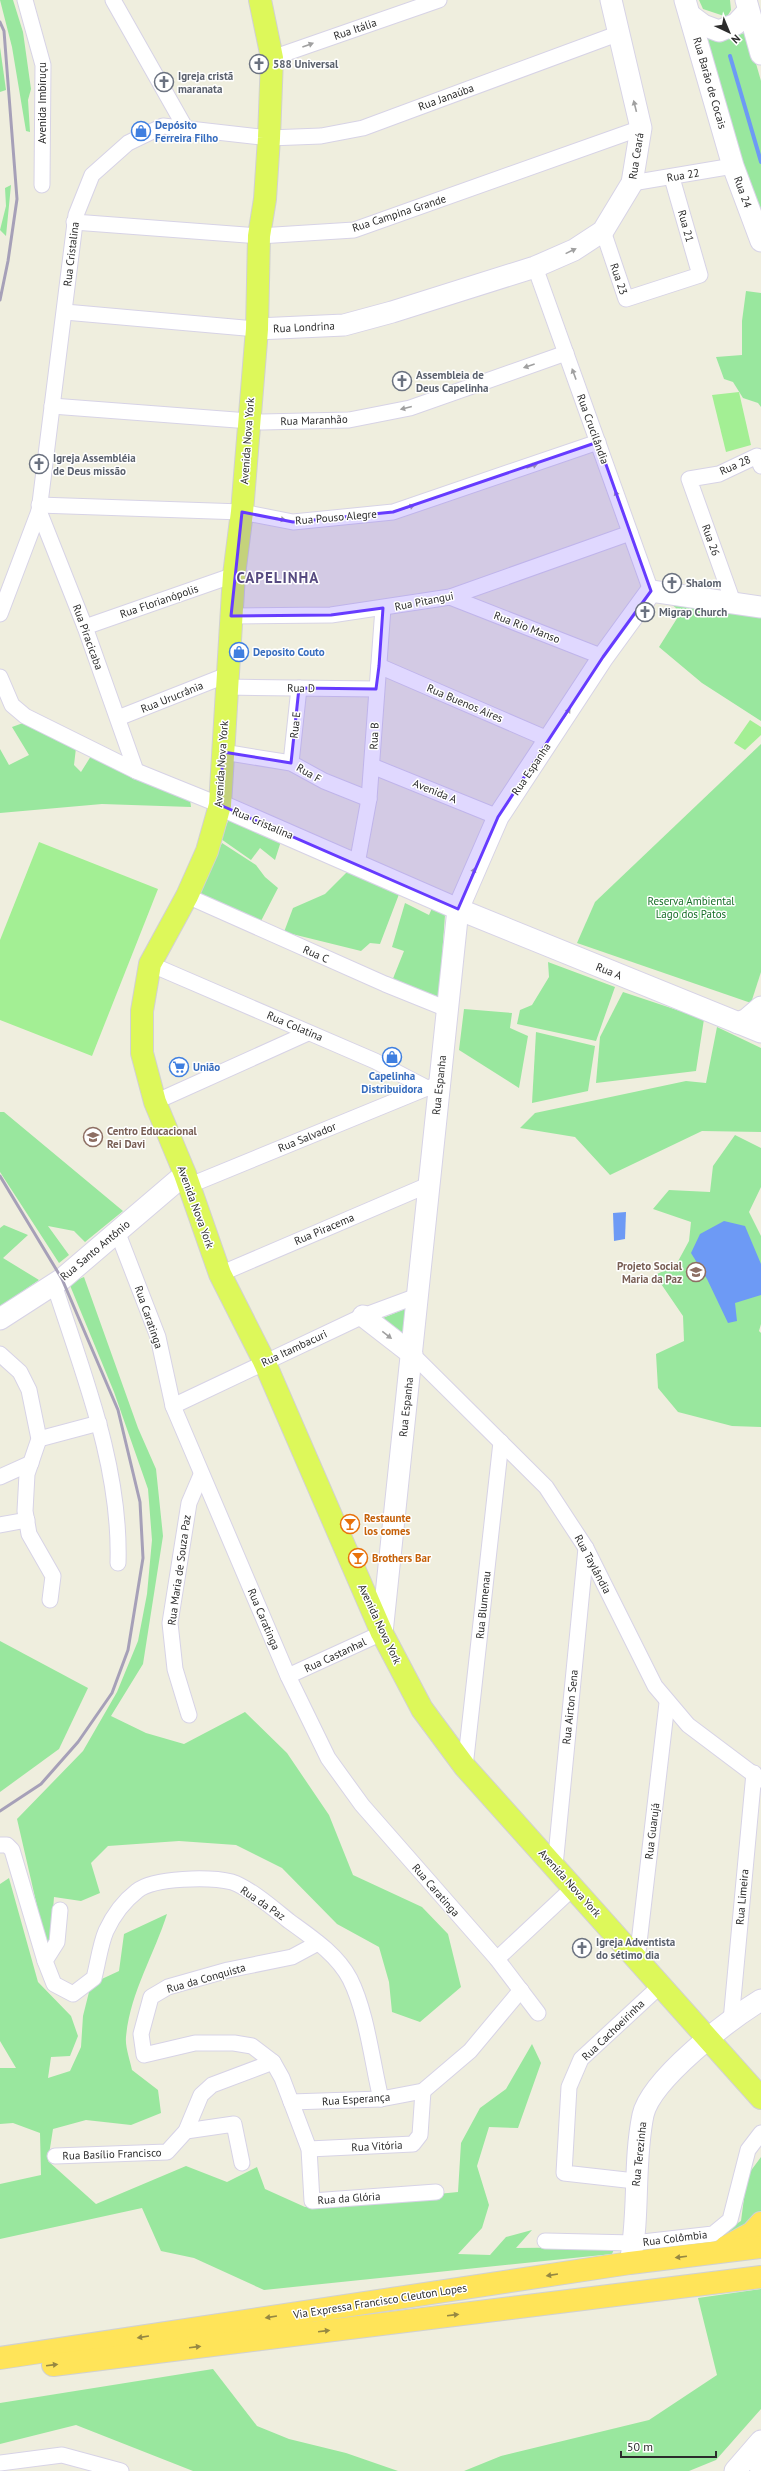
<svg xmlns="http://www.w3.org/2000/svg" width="761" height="2471" font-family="'PT Sans',sans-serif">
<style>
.green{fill:#99e79e}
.pitch{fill:#a3ef94}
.water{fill:#6d9af5}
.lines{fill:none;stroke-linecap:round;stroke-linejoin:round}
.stream{stroke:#6d9af5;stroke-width:4}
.street-casing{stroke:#d7d3e6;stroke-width:17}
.secondary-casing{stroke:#d7d3e6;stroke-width:23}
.primary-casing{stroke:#d1d1d1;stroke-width:24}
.highway-casing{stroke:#d1d1d1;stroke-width:24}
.street{stroke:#fff;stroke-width:15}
.secondary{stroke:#fff;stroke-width:21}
.primary{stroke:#ddf85a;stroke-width:22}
.highway{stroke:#ffe459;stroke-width:22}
.rail{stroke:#a6a0b8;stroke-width:3}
.oneway{fill:#a0a0a0}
.oneway2{fill:#968842}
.marked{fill:#663bff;fill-opacity:0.2;stroke:#663bff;stroke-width:3;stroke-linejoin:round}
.labels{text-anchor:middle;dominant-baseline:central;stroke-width:3;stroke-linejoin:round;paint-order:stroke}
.street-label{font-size:11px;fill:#2c2c2c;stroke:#fff}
.worship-label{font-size:11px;font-weight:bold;fill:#5b616d;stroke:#fff;text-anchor:start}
.shop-label{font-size:11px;font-weight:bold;fill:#366cbe;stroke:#fff;text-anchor:start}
.park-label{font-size:11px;fill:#176f28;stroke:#fff}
.education-label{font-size:11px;font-weight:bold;fill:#785e54;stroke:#fff;text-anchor:start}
.food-label{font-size:11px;font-weight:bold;fill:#c56008;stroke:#fff;text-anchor:start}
.district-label{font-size:15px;font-weight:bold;letter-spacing:1px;fill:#564a80;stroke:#fff}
</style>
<rect width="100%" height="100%" fill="#efeede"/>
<!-- green -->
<g class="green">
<polygon points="0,0 13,0 23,32 31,89 28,100 30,132 26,131 12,47"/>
<polygon points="699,0 730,0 731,10 727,17 703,9"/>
<polygon points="747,32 761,81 761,218 738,154 705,34 732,37"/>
<polygon points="0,47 6,90 0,92"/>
<polygon points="11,185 6,236 0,230 6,206 5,188"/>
<polygon points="746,291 761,293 761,407 758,403 743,398 733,382 724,379 716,357 742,355 742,321"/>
<polygon points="666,600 761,616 761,721 702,683 659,647 681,612"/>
<polygon points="23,723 76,748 74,765 81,772 91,756 190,799 191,807 102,804 0,813 0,749 9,765 29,755 12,727"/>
<polygon points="761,744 761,972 751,1003 577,943 595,902"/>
<polygon points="239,819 282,838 275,860 260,848 251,860 221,839 228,821"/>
<polygon points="222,843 256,865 265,877 278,888 261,921 197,896"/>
<polygon points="349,870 401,889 380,944 370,943 361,951 284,932 293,908 325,894"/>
<polygon points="405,903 429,915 433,906 445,915 439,997 392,981 404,951 392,947"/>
<polygon points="548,962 615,987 596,1041 517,1024 520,1010 532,1005 549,977"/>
<polygon points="623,992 704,1019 696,1071 596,1083 600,1037"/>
<polygon points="464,1009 512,1013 510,1028 528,1036 519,1088 459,1050"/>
<polygon points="717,1027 761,1048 761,1132 702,1131 610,1175 575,1137 520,1128 535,1113 686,1081 706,1083"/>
<polygon points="536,1032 595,1046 588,1091 532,1103"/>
<polygon points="0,1112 4,1112 123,1211 85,1242 74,1231 48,1226 69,1255 59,1263 0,1172"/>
<polygon points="735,1135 761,1148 761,1187 749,1212 761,1236 761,1324 759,1331 761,1333 761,1427 732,1426 678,1412 658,1388 656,1354 684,1341 683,1316 655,1275 676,1265 689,1241 691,1222 653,1209 669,1190 710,1192 713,1166"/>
<polygon points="4,1225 28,1235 3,1258 39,1280 0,1307 0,1228"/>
<polygon points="84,1277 138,1428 156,1469 163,1536 143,1664 111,1716 146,1733 184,1744 245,1712 287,1753 329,1815 353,1875 422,1907 448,1934 461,1987 420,2022 392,2012 389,1982 379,1947 337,1924 282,1868 236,1845 179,1841 108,1846 91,1863 100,1893 81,1901 54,1897 51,1937 46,1945 17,1819 83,1751 117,1692 138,1641 147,1594 152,1540 148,1489 114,1392 69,1283"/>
<polygon points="410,1307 408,1344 378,1320"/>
<polygon points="0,1641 88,1688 59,1749 0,1792"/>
<path d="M9,1878L38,1982L71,2016L78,2036L70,2056L51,2057L48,2078L70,2071L81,2047L83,2016L91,1984L119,1971L124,1934L167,1914C154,1955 130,1993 126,2037C125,2047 130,2060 132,2070L158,2090L161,2113L131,2125L86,2120L53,2129L48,2161L96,2204L186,2166L227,2182L257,2167L265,2189L305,2207L458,2192L461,2143L480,2108L506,2089L532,2044L541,2063L518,2128L489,2127L477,2166L489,2205L482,2228L458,2254L490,2255L506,2237L532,2230L516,2248L615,2247L612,2254L264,2290L194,2258L161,2251L142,2208L0,2239V2184L41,2175L40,2133L13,2123L0,2124V2068H16L0,2041V1884Z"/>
<polygon points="761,2157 761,2213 734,2236 683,2249 692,2243 712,2239 741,2221 747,2176"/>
<polygon points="761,2289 761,2409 716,2460 689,2471 464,2471 501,2456 649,2420 717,2375 698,2298"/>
<polygon points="213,2369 257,2426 289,2439 346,2453 398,2471 193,2471 76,2425 0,2444 0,2403"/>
</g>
<!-- pitch -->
<g class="pitch">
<polygon points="739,392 751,445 726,452 712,395"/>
<polygon points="750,720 761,727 761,735 745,750 734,743"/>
<polygon points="39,842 158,889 92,1056 0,1020 0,940"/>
</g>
<!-- water -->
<g class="water">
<polygon points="626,1212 625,1239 614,1241 613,1213"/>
<polygon points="724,1221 745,1226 761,1264 761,1295 735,1303 737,1321 728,1323 707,1279 691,1253 700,1234"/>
</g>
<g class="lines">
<!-- stream -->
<polyline class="stream" points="730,56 761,162"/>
<!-- street casing -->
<g class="street-casing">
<g id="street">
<polyline points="25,0 43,65 42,185"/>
<polyline points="113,0 186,129"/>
<polyline points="272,58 439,0"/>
<polyline points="632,183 733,166"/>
<polyline points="74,222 259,236 354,230 641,128"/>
<polyline points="603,231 626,299 700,275 672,178"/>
<polyline points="535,267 651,591"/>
<polyline points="65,312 257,329"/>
<polyline points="52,406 262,422 349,420 410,408 566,353"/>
<polyline points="39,505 242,512 293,522 393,512 598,442"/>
<polyline points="450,597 603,657"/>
<polyline points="733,602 689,479 719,474 757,456 761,466"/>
<polyline points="0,614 39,511"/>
<polyline points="231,616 331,615 450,597 630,533"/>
<polyline points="85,627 234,575"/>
<polyline points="379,666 550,740"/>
<polyline points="0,677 12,705 25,716 136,771 220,805"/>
<polyline points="225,687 376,689"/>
<polyline points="118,718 227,675"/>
<polyline points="223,752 291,763 324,781 369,799"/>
<polyline points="291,763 299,688"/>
<polyline points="372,766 498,817"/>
<polyline points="136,771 85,627 39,511 76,215 92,175 128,143 163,126 269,138 321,136 363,128 617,34"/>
<polyline points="357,864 369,799 383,608"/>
<polyline points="187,896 385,984 447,1009"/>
<polyline points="150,964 375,1061 427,1088 438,1085"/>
<polyline points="155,1102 308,1033"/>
<polyline points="188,1186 427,1088"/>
<polyline points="117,1231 158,1337 173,1406 288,1676 328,1758 362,1805 497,1959 538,2013"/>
<polyline points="220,1274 428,1185"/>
<path d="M54,1284C83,1374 121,1466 118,1563"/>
<polyline points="0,1354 20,1372 29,1390 39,1439 27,1474 25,1511 29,1534 53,1576 50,1600"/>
<polyline points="412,1354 546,1487 586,1548 655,1686 688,1725 761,1780"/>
<polyline points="173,1406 363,1316 417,1296"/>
<polyline points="39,1439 99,1423"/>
<polyline points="0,1477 31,1463"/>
<polyline points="0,1525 27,1520"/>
<polyline points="288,1676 382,1633"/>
<polyline points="189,1715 175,1669 170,1623 189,1503 201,1475"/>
<polyline points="465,1767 501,1442"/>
<polyline points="0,1845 7,1845 12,1850 45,1961"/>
<polyline points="555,1866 586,1548"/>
<path d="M60,1910L57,1942L45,1961L54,1984L73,1994L94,1978C98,1963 100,1945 106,1931C113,1916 124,1901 137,1891C154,1877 211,1877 232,1882C250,1888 274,1909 289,1921C311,1937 337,1954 350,1979C367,2013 372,2062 381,2099"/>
<polyline points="318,1943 292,1957 228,1970 168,1987 151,1997 141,2034 144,2055 195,2043 234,2043 252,2046 273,2062 282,2078 309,2149 312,2201 436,2192"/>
<polyline points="497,1959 574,1887"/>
<polyline points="637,1960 667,1703"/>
<polyline points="731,2021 754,1773"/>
<polyline points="291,2102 381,2099 423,2091 470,2051 521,1990"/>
<polyline points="186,2131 234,2124 242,2163"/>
<polyline points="309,2149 413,2144 420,2135 423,2091"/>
<polyline points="55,2156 167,2152 186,2131 201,2095 212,2085 273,2062"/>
<polyline points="635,2181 564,2173 569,2087 581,2059 660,1986"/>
<polyline points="545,2241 634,2243 713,2234 730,2220 748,2150 761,2133"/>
<polyline points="0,2463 62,2455 121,2471"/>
</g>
</g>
<!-- secondary casing -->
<g class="secondary-casing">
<g id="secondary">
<polyline points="685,0 733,166 761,241"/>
<polyline points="746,0 761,54"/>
<polyline points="691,16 703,25 719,31 736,24 748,11"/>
<polyline points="257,329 344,325 392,312 535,267 574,250 603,231 632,183 641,128 611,0"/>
<polyline points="220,805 458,909 761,1032"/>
<polyline points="738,1023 747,1019 761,1007"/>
<polyline points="363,1316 412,1354"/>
<polyline points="0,1319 62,1279 185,1174"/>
<polyline points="382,1633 458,909 498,817 603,657 651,591 761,607"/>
<path d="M630,2263C640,2214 633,2164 643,2115C651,2079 730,2019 761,2000"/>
<polyline points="757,2446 758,2462 761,2469"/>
<polyline points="735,2471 761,2441"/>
</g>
</g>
<!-- primary casing -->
<g class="primary-casing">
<polyline id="primary" points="260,0 272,58 269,138 265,199 259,236 257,329 242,512 234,575 220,805 207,851 187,896 150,964 142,1011 142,1053 155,1102 185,1174 220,1274 264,1361 382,1633 422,1709 465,1767 761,2098"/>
</g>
<!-- highway casing -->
<g class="highway-casing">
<g id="highway">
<polyline points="726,2247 752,2233 761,2223"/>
<polyline points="0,2358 630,2263 761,2247"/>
<polyline points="53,2365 761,2277"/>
</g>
</g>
<!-- street -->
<use href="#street" class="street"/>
<!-- secondary -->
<use href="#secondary" class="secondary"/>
<!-- primary -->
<use href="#primary" class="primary"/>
<!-- highway -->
<use href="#highway" class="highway"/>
<!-- rail -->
<g class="rail">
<polyline points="0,22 4,31 17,199 8,261 0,300"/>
<polyline points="0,1176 62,1279 118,1410 140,1502 143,1558 128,1650 112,1693 78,1742 41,1784 0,1811"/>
</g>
</g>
<!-- one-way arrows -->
<defs><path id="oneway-solid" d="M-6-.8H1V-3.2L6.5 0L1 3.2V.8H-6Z"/></defs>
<g class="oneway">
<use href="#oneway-solid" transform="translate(308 45) rotate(-20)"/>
<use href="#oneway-solid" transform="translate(635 106) rotate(-104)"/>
<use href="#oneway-solid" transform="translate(571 251) rotate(-26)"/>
<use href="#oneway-solid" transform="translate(529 366) rotate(161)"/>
<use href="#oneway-solid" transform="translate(574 374) rotate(-110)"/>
<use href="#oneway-solid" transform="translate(406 408) rotate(166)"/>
<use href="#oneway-solid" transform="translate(532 466) rotate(-20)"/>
<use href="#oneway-solid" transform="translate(617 496) rotate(-110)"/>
<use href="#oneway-solid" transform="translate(409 507) rotate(-18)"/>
<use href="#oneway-solid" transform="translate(280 519) rotate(11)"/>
<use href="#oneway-solid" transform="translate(567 713) rotate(-57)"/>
<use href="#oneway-solid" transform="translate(473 873) rotate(-68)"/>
<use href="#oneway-solid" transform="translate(387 1335) rotate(38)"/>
</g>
<g class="oneway2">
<use href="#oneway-solid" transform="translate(681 2257) rotate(173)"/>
<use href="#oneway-solid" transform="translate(552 2275) rotate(171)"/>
<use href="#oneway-solid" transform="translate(453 2315) rotate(-7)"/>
<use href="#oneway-solid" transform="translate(271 2317) rotate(171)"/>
<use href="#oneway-solid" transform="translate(324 2331) rotate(-7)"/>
<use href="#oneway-solid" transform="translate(143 2337) rotate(171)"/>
<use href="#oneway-solid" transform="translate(195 2347) rotate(-7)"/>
<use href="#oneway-solid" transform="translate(52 2365) rotate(-7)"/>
</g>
<!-- marked area -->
<path class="marked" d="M598,442L651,591L603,657L498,817L458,909L220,805L223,752L291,763L299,688L376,689L379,666L383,608L331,615L231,616L242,512L293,522L393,512Z"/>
<!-- icons -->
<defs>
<g id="church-ring" transform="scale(1)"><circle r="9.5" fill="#fff" stroke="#6b7280" stroke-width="1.5"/><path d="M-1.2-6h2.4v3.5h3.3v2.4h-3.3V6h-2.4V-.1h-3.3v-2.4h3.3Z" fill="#6b7280"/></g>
<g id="shop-ring" transform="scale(1)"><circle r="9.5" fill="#fff" stroke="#3f7fe0" stroke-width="1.5"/><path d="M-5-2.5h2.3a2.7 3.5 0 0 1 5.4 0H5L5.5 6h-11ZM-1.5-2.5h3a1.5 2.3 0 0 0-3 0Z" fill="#3f7fe0"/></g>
<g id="supermarket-ring" transform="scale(1)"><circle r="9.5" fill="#fff" stroke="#3f7fe0" stroke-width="1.5"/><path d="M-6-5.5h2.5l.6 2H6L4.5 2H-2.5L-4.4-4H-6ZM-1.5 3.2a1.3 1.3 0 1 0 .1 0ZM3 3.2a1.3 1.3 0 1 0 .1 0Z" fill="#3f7fe0"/></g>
<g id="school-ring" transform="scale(1)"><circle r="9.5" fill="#fff" stroke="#8d6e63" stroke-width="1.5"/><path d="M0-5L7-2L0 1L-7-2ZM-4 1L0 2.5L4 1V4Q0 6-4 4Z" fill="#8d6e63"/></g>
<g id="bar-ring" transform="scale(1)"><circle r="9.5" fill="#fff" stroke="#e8710a" stroke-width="1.5"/><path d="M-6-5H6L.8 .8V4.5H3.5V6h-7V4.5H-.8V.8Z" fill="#e8710a"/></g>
</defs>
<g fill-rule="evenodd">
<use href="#church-ring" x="259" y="64"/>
<use href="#church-ring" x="164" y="82"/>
<use href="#shop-ring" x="141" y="131"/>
<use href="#church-ring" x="402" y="381"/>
<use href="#church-ring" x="39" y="464"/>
<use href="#church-ring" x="672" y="583"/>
<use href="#church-ring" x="645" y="612"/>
<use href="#shop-ring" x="239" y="652"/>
<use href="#shop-ring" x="392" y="1057"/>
<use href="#supermarket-ring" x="179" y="1067"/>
<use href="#school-ring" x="93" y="1137"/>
<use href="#school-ring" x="696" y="1272"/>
<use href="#bar-ring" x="350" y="1524"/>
<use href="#bar-ring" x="358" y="1558"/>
<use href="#church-ring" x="582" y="1948"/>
</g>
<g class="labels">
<!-- street labels -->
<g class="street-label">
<text transform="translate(355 29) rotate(-19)">Rua Itália</text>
<text transform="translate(710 83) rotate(74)">Rua Barão de Cocais</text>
<text transform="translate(446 97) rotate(-20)">Rua Janaúba</text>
<text transform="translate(42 103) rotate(-90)">Avenida Imbiruçu</text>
<text transform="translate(636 156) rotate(-81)">Rua Ceará</text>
<text transform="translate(683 175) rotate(-10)">Rua 22</text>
<text transform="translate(743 192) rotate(70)">Rua 24</text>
<text transform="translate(399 213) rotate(-18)">Rua Campina Grande</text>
<text transform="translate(686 226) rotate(74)">Rua 21</text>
<text transform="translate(71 254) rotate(-83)">Rua Cristalina</text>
<text transform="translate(619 279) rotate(71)">Rua 23</text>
<text transform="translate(304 327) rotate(-3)">Rua Londrina</text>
<text transform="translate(314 420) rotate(-2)">Rua Maranhão</text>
<text transform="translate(593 429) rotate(70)">Rua Crucilândia</text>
<text transform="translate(247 441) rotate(-86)">Avenida Nova York</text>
<text transform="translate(735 465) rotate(-24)">Rua 28</text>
<text transform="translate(336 517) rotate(-5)">Rua Pouso Alegre</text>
<text transform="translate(711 540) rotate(70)">Rua 26</text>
<text transform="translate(159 601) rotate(-19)">Rua Florianópolis</text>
<text transform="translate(424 601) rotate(-11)">Rua Pitangui</text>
<text transform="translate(527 627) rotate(21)">Rua Rio Manso</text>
<text transform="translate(88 637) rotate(70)">Rua Piracicaba</text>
<text transform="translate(301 688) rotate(1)">Rua D</text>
<text transform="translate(172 697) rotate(-22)">Rua Urucrânia</text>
<text transform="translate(465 703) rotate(23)">Rua Buenos Aires</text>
<text transform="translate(295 725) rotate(-84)">Rua E</text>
<text transform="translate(374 736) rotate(-87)">Rua B</text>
<text transform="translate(221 764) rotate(-86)">Avenida Nova York</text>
<text transform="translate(531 769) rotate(-56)">Rua Espanha</text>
<text transform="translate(309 773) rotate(30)">Rua F</text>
<text transform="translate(435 791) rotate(22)">Avenida A</text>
<text transform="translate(263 823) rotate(23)">Rua Cristalina</text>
<text transform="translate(316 954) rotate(24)">Rua C</text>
<text transform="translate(609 971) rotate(22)">Rua A</text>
<text transform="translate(295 1026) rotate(23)">Rua Colatina</text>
<text transform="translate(439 1085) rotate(-84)">Rua Espanha</text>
<text transform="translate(307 1137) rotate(-22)">Rua Salvador</text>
<text transform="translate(196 1207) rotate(70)">Avenida Nova York</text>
<text transform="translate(324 1229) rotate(-23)">Rua Piracema</text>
<text transform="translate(95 1250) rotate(-40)">Rua Santo Antônio</text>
<text transform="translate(149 1317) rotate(71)">Rua Caratinga</text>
<text transform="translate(294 1348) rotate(-25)">Rua Itambacuri</text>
<text transform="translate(406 1407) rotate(-84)">Rua Espanha</text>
<text transform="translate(593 1564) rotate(62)">Rua Taylândia</text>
<text transform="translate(179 1570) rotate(-82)">Rua Maria de Souza Paz</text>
<text transform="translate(483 1605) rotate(-84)">Rua Blumenau</text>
<text transform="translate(264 1619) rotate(67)">Rua Caratinga</text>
<text transform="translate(380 1624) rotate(65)">Avenida Nova York</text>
<text transform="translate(335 1655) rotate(-25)">Rua Castanhal</text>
<text transform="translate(570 1707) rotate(-84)">Rua Airton Sena</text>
<text transform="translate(652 1831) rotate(-83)">Rua Guarujá</text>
<text transform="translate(570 1883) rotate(48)">Avenida Nova York</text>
<text transform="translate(436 1890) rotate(49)">Rua Caratinga</text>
<text transform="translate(742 1897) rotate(-85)">Rua Limeira</text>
<text transform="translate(263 1903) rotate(34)">Rua da Paz</text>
<text transform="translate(206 1978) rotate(-16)">Rua da Conquista</text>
<text transform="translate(613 2030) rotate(-44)">Rua Cachoeirinha</text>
<text transform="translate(356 2099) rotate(-4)">Rua Esperança</text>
<text transform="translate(377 2146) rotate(-3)">Rua Vitória</text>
<text transform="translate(112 2154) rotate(-2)">Rua Basílio Francisco</text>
<text transform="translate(639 2154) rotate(-84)">Rua Terezinha</text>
<text transform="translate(349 2198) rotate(-4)">Rua da Glória</text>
<text transform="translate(675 2238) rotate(-7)">Rua Colômbia</text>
<text transform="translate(380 2301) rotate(-9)">Via Expressa Francisco Cleuton Lopes</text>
</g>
<!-- worship labels -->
<g class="worship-label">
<text x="273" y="64">588 Universal</text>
<text x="178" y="76">Igreja cristã<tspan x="178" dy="13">maranata</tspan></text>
<text x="416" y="375">Assembleia de<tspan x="416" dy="13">Deus Capelinha</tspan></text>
<text x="53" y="458">Igreja Assembléia<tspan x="53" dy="13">de Deus missão</tspan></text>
<text x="686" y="583">Shalom</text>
<text x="659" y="612">Migrap Church</text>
<text x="596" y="1942">Igreja Adventista<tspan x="596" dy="13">do sétimo dia</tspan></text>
</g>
<!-- shop labels -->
<g class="shop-label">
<text x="155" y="125">Depósito<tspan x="155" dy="13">Ferreira Filho</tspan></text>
<text x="253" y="652">Deposito Couto</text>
<text x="193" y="1067">União</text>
<text x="392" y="1076" text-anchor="middle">Capelinha<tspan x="392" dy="13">Distribuidora</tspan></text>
</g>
<!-- park labels -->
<g class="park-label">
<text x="691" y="901">Reserva Ambiental<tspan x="691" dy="13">Lago dos Patos</tspan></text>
</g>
<!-- education labels -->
<g class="education-label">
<text x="107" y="1131">Centro Educacional<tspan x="107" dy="13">Rei Davi</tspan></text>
<text x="682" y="1266" text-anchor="end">Projeto Social<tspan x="682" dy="13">Maria da Paz</tspan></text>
</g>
<!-- food labels -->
<g class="food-label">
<text x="364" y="1518">Restaunte<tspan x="364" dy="13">los comes</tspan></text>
<text x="372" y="1558">Brothers Bar</text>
</g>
<!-- district labels -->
<g class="district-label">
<text x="278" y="577">CAPELINHA</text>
</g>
</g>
<!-- north arrow -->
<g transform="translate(729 32) rotate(136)" stroke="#ffffff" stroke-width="3" paint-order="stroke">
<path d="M0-3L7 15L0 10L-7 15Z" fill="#2c2c2c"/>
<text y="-6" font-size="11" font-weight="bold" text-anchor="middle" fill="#2c2c2c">N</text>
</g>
<!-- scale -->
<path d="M621 2451v6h95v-6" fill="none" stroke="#2c2c2c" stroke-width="2"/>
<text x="627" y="2451" font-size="12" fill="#2c2c2c" stroke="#ffffff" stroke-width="3" paint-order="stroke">50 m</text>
</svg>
